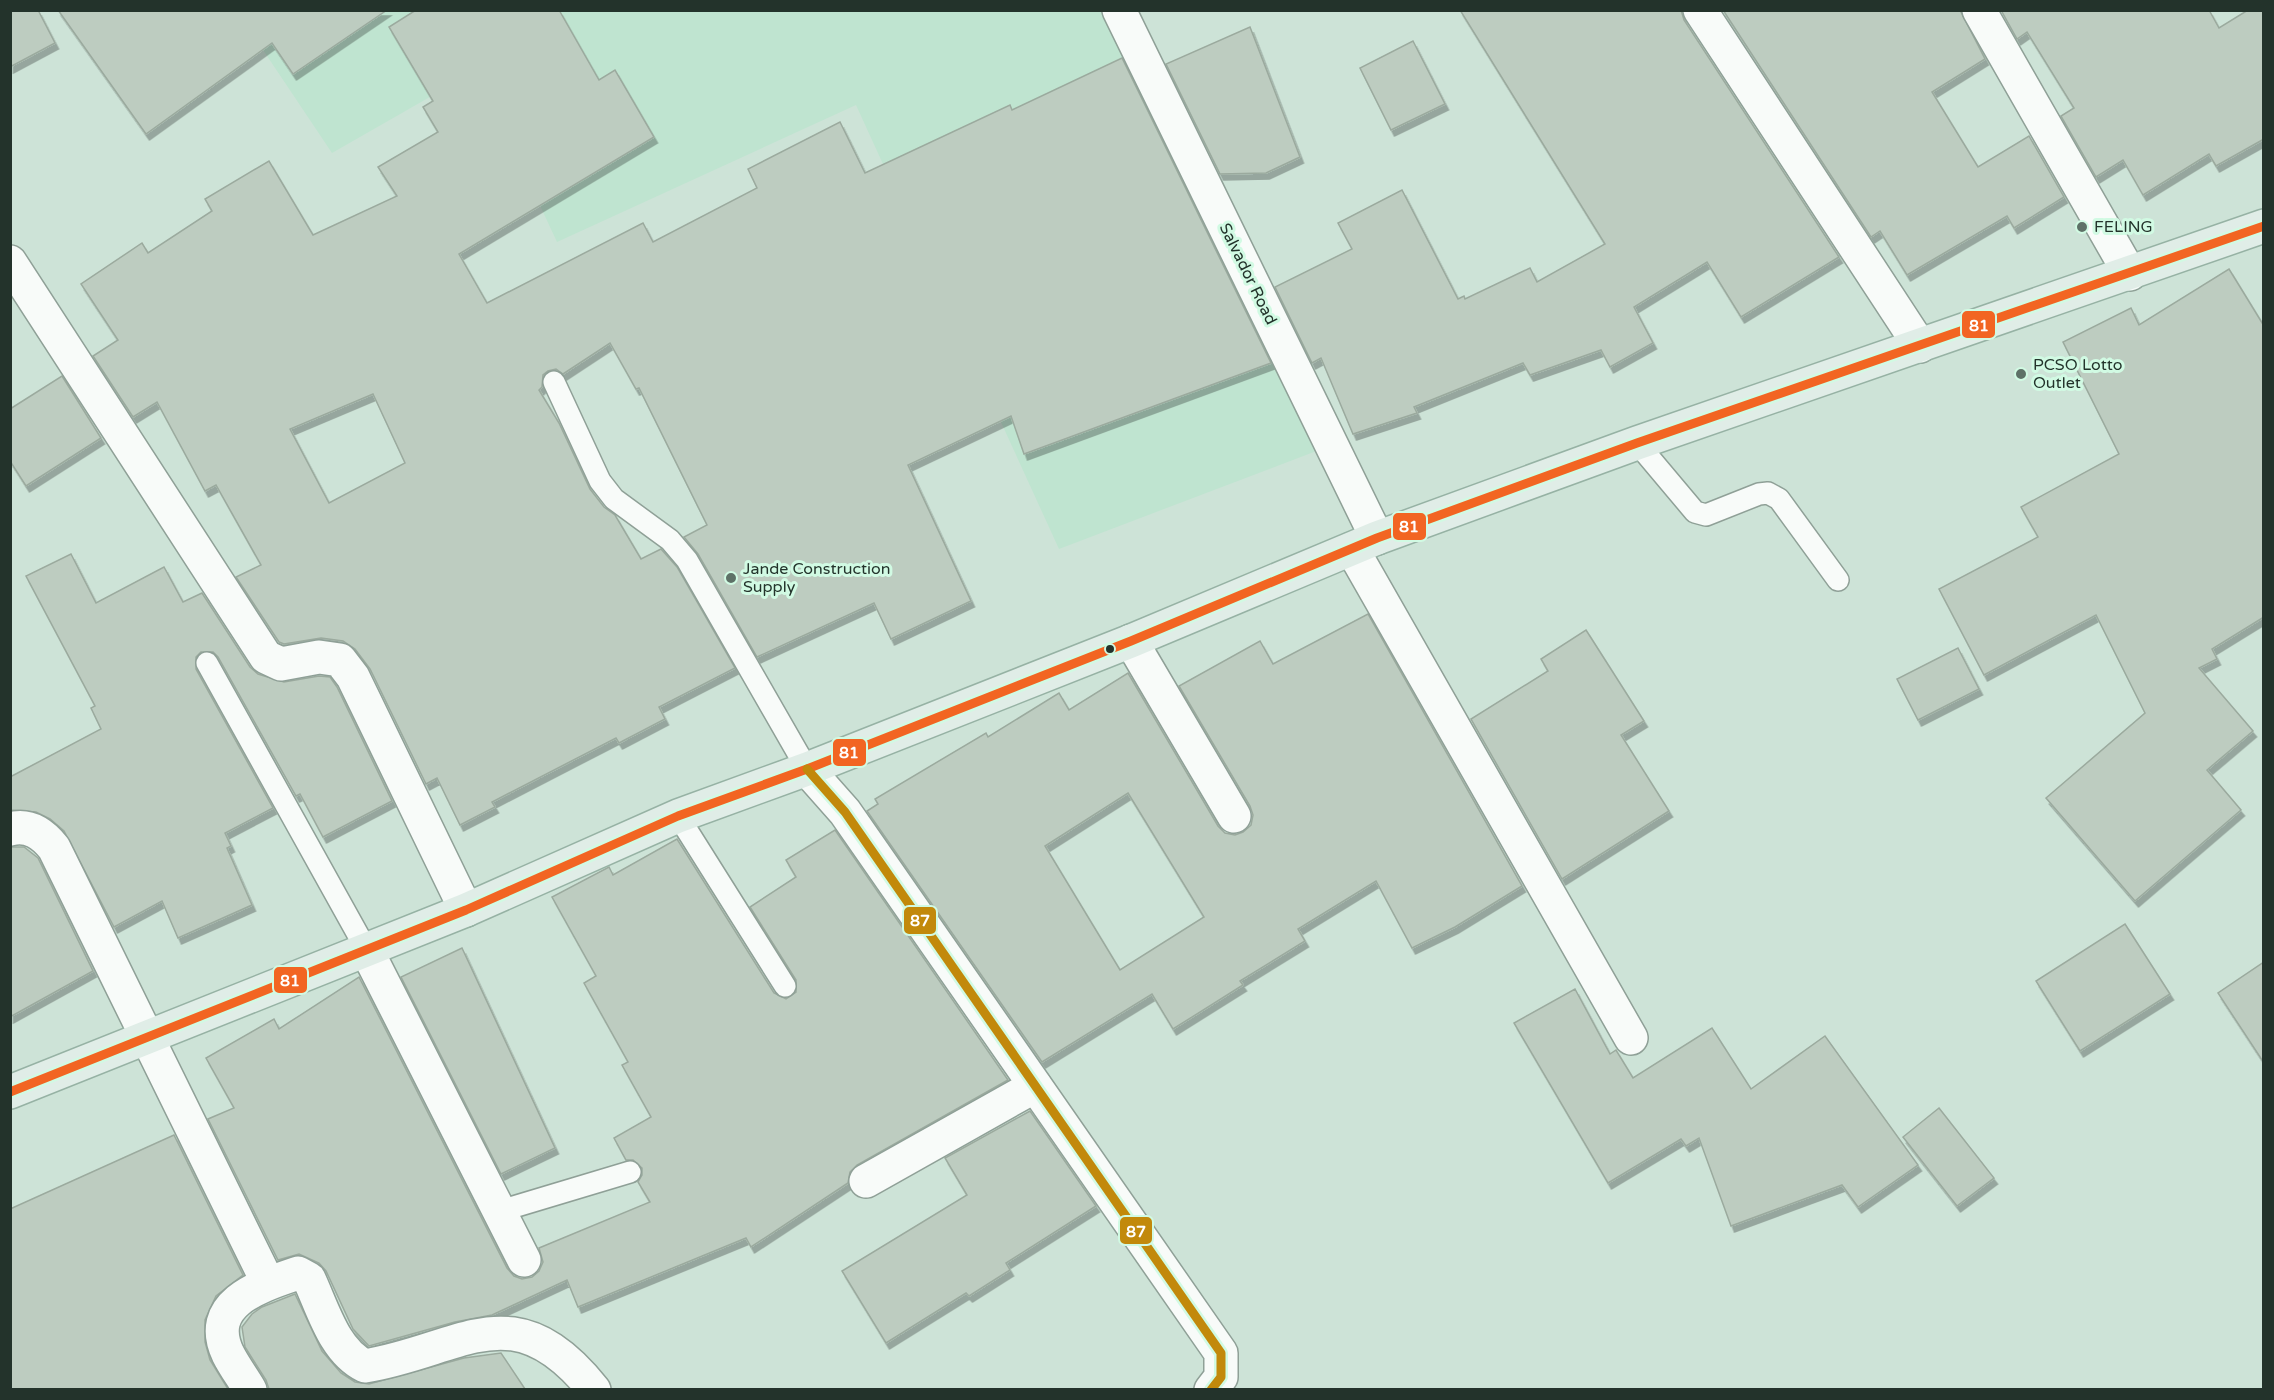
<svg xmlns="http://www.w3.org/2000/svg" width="2274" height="1400" font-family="'Varela Round',sans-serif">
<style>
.built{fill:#bfe4d0}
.building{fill:#bdccc0;stroke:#9baa9e;stroke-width:1.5;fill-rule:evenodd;filter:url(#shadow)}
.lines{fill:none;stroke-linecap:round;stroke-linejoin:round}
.lane-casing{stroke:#8fa097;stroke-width:24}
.street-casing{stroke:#8fa097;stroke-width:36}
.primary-casing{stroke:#96b2a4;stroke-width:36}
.lane{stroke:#f8fbf9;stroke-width:21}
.street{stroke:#f8fbf9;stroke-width:33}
.primary{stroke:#e0ede7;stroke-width:33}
.bus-1-casing{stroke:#d1fae3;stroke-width:14}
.bus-2-casing{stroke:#d1fae3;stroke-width:14}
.bus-1{stroke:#f26522;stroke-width:9}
.bus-2{stroke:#c2890b;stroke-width:9}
.poi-dot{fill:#5e7167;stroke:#d1fae3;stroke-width:2}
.bus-dot{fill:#23332b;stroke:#d1fae3;stroke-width:2}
.labels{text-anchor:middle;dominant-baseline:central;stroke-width:6;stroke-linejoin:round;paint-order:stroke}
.poi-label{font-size:16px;fill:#23332b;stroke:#d1fae3;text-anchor:start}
.street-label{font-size:16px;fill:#23332b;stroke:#d1fae3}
.line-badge{stroke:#d1fae3;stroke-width:2}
.badge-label{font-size:16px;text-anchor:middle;font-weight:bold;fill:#fff}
</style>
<defs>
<filter id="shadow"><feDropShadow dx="3.5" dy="6" stdDeviation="0" flood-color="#0004"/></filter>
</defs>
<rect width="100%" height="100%" fill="#cde3d7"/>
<!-- built -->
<polygon class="built" points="237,11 1118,11 1319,450 1059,549 856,105 557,242 477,70 332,153"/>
<!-- building -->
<g class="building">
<polygon points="10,10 38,10 55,43 10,67"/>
<polygon points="58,10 387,10 293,74 272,43 146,134"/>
<path d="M416,10H559L599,80L615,70L654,137L459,254L487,303L643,223L653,242L757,188L748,169L840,122L865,173L1010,105L1012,110L1122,58L1271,363L1024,454L1011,416L908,465L971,601L891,639L874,603L757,657L698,554L684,537L707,525L639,388L636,389L610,343L563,374L556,369L548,371L543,375L542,387L539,390L559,423L590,489L604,507L615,515L641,559L661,549L677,567L735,668L659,707L665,719L619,743L616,738L492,802L495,807L460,825L437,778L426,784L370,669L355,649L343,641L321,638L284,644L279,642L236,577L261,565L216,485L205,491L157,402L133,417L93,356L118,340L81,284L142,243L148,253L212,211L205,199L269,161L313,235L397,196L378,167L438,132L423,107L433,101L389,27ZM373,394L405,463L329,503L290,429Z"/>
<polygon points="1460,10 1681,10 1684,20 1839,257 1741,317 1707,262 1634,307 1653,343 1610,367 1601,350 1530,375 1523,363 1414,407 1417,413 1353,434 1321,358 1312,363 1275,287 1352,249 1338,223 1402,190 1458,299 1464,296 1465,299 1530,268 1537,282 1605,244"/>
<polygon points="1723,10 1960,10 1985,59 1932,92 1978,167 2029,136 2064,197 2014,228 2007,216 1907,275 1880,231 1871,237"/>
<polygon points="2001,10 2209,10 2219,28 2248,10 2264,10 2264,139 2216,166 2209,154 2143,195 2123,160 2096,177 2061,116 2074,108 2027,32 2017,39"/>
<polygon points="1250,27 1300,157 1266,173 1220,174 1166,64"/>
<polygon points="1413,41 1445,104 1391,130 1360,68"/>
<polygon points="2229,269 2264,326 2264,617 2212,649 2217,659 2199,668 2253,731 2207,770 2241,810 2135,901 2046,798 2145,713 2096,615 1984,675 1939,589 2038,537 2021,507 2119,454 2063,342 2131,308 2139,325"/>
<polygon points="62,376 101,438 26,486 10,461 10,409"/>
<polygon points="71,554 96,603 164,567 183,602 202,593 250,667 258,674 284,682 319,676 330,677 337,687 392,801 323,837 300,794 296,796 218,657 213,652 201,652 196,657 196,669 273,808 225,833 231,846 227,848 252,905 178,938 162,901 114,927 64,831 50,819 36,812 10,810 10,777 101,729 91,708 95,706 26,576"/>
<path d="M1368,614L1522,886L1455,927L1412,948L1376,881L1298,929L1305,941L1240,981L1243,985L1173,1029L1152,994L1042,1062L867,811L878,804L875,799L986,733L988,737L1059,693L1069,710L1128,673L1218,826L1225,833L1235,835L1243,832L1251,825L1253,815L1250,806L1179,686L1260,641L1273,664ZM1128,793L1204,917L1120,970L1045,846Z"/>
<polygon points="1586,630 1644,721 1621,735 1669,811 1562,879 1471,719 1548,671 1541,659"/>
<polygon points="1958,648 1979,689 1918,720 1897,679"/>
<polygon points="835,830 1008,1080 857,1165 850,1172 848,1183 751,1247 746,1238 578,1307 567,1280 492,1315 455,1322 369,1346 353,1329 326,1271 319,1263 299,1254 278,1260 208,1119 234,1108 206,1058 274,1019 279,1029 359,977 507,1268 514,1276 522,1279 532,1277 539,1271 543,1262 539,1248 650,1202 638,1182 642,1175 642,1168 633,1160 626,1160 614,1138 651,1117 622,1065 628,1062 584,983 596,976 552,897 609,867 613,875 677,839 774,993 786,999 796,992 796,980 750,907 796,877 786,860"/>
<polygon points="10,847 24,847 38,858 93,971 10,1017"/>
<polygon points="2125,924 2170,994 2080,1051 2036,981"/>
<polygon points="462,948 555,1148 501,1174 401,977"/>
<polygon points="2264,962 2264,1063 2218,993"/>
<polygon points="1575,989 1610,1054 1616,1050 1633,1078 1712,1028 1751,1089 1825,1036 1918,1165 1858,1207 1842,1185 1731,1226 1699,1138 1686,1146 1681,1139 1608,1183 1514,1023"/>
<polygon points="1939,1108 1994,1178 1957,1206 1903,1137"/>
<polygon points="1030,1111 1096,1206 1006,1263 1010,1270 969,1296 966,1293 886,1343 842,1271 967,1195 945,1158"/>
<polygon points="174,1135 243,1275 216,1296 205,1320 205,1342 210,1360 228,1389 10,1389 10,1209"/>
<polygon points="295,1294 322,1351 341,1373 355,1382 369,1384 464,1358 501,1353 525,1389 269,1389 266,1380 245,1347 242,1327 252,1314 262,1307"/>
</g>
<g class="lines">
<!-- lane casing -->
<g class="lane-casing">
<g id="lane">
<polyline points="554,382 600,481 614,499 670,540 687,560 807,769"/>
<polyline points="1637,443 1695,512 1706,515 1759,494 1768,493 1779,499 1838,580"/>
<polyline points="207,663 366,949"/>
<polyline points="678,816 785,986"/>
<polyline points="500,1211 630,1172"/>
</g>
</g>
<!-- street casing -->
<g class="street-casing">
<g id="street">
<polyline points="1119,10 1377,538"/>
<polyline points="1700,10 1920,346"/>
<polyline points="1979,10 2130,274"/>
<polyline points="10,262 266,657 281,664 319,657 340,660 353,677 466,910"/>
<polyline points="1352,549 1631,1038"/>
<polyline points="1131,641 1234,816"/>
<polyline points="807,769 845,812 1221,1353 1221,1377 1211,1390"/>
<path d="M10,829C29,824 43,834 54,848L268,1283"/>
<polyline points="366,949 524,1260"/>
<polyline points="866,1181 1035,1086"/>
<path d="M250,1390C243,1378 234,1366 228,1354C204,1303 260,1286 298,1273L309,1279C323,1309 334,1351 365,1366C463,1350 513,1289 594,1390"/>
</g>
</g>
<!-- primary casing -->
<g class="primary-casing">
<polyline id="primary" points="10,1092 466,910 678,816 807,769 1131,641 1377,538 1637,443 2264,226"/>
</g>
<!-- lane -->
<use href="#lane" class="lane"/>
<!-- street -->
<use href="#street" class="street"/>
<!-- primary -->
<use href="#primary" class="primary"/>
<!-- bus-1 casing -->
<g class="bus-1-casing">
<polyline id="bus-1" points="10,1092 466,910 678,816 807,769 1131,641 1377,538 1637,443 2264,226"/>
</g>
<!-- bus-2 casing -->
<g class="bus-2-casing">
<polyline id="bus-2" points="807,769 845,812 1221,1353 1221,1377 1211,1390"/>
</g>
<!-- bus-1 -->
<use href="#bus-1" class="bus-1"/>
<!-- bus-2 -->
<use href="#bus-2" class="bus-2"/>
</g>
<!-- markers -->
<g class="poi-dot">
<circle cx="2082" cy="227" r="6"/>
<circle cx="2021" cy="374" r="6"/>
<circle cx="731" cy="578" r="6"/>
</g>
<circle class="bus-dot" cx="1110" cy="649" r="5"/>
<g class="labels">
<!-- poi labels -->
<g class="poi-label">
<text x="2094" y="227">FELING</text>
<text x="2033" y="365">PCSO Lotto<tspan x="2033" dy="18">Outlet</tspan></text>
<text x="743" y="569">Jande Construction<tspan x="743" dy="18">Supply</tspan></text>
</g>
<!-- street labels -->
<g class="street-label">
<text transform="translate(1248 274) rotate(64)">Salvador Road</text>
</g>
</g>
<g class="line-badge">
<rect x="1961" y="310" width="35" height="29" rx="6" fill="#f26522"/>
<rect x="1392" y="512" width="35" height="29" rx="6" fill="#f26522"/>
<rect x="832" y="738" width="35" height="29" rx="6" fill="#f26522"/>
<rect x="903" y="906" width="34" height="29" rx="6" fill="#c2890b"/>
<rect x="273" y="966" width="35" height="28" rx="6" fill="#f26522"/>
<rect x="1119" y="1216" width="34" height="29" rx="6" fill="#c2890b"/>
</g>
<g class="badge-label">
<text x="1979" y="331">81</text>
<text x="1409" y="532">81</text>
<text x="849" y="758">81</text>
<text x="920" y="926">87</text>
<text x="290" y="986">81</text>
<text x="1136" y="1237">87</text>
</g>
<!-- border -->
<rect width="2274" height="1400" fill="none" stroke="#23332b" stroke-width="24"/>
</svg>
